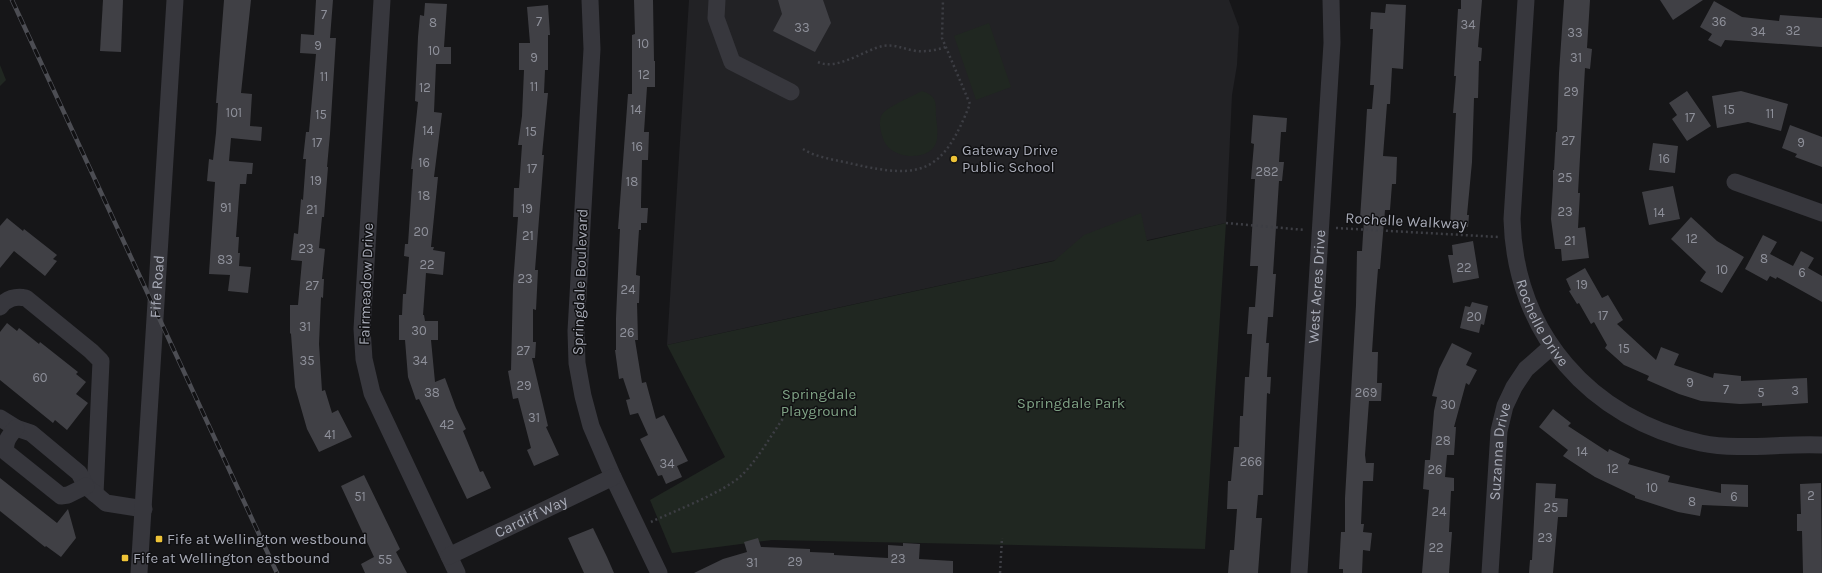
<svg xmlns="http://www.w3.org/2000/svg" width="1822" height="573" font-family="Karla,sans-serif">
<style>
.built{fill:#222225}
.green{fill:#202721}
.building{fill:#404045}
.lines{fill:none;stroke-linecap:round;stroke-linejoin:round}
.path{stroke:#3d3e44;stroke-width:2.5;stroke-dasharray:2 3;stroke-linecap:butt}
.minor{stroke:#37373d;stroke-width:17}
.rail-casing{stroke:#4c4d53;stroke-width:4.5}
.rail{stroke:#111113;stroke-width:3;stroke-dasharray:9;stroke-linecap:butt}
.poi-dot{fill:#eec337;stroke:#111113;stroke-width:1.5}
.labels{text-anchor:middle;dominant-baseline:central;stroke-width:3;stroke-linejoin:round;paint-order:stroke}
.number-label{font-size:13px;fill:#8e909a}
.poi-label{font-size:15px;fill:#a8abb7;stroke:#111113;text-anchor:start}
.street-label{font-size:15px;fill:#a8abb7;stroke:#111113}
.park-label{font-size:15px;fill:#7fa285;stroke:#111113}
</style>
<rect width="100%" height="100%" fill="#161618"/>
<!-- built -->
<polygon class="built" points="689,0 1229,0 1239,27 1237,65 1232,95 1226,223 667,345"/>
<!-- green -->
<g class="green">
<polygon points="989,23 1011,87 976,100 954,36"/>
<polygon points="0,65 6,80 0,86"/>
<path d="M922,91C937,96 936,102 936,117C937,124 938,132 937,139C934,160 902,160 889,148C883,142 881,133 880,126C880,120 880,116 884,112C893,104 911,97 922,91Z"/>
<polygon points="1141,213 1147,241 1226,223 1205,549 772,540 672,553 650,500 725,457 667,345 1054,261 1084,235"/>
</g>
<!-- building -->
<g class="building">
<polygon points="103,0 123,0 121,52 100,51"/>
<polygon points="224,0 251,0 241,93 252,94 250,126 262,127 261,141 231,138 229,161 253,163 252,174 247,174 246,184 240,184 236,237 239,237 238,253 240,253 239,266 251,267 248,293 228,291 230,275 209,274 215,182 207,181 209,159 213,160 216,133 218,103 216,103"/>
<polygon points="316,0 333,0 330,38 336,38 330,134 327,167 328,167 324,217 322,217 319,248 325,249 322,279 324,279 323,298 321,297 319,344 322,391 325,390 332,413 338,410 352,437 319,452 307,429 295,387 291,334 290,333 290,305 298,305 302,261 291,260 294,233 298,234 301,199 303,200 306,159 303,159 306,132 309,132 316,54 300,53 301,34 314,35"/>
<polygon points="634,0 653,0 654,61 655,61 655,87 647,87 644,132 649,132 648,160 642,160 641,203 641,208 648,208 647,223 641,223 641,230 639,230 636,275 640,276 639,303 637,303 638,340 635,340 642,383 646,382 656,419 664,415 688,461 677,466 682,477 666,484 662,475 658,476 640,439 648,435 638,413 630,415 626,400 630,399 623,378 619,379 615,350 616,350 616,318 620,229 618,229 628,94 632,94 632,35 635,34"/>
<polygon points="778,0 823,0 831,23 815,52 773,31 782,14"/>
<polygon points="1461,0 1482,0 1478,47 1482,48 1481,61 1479,61 1478,98 1474,98 1472,162 1467,215 1469,215 1468,227 1450,225 1456,113 1453,113 1456,76 1454,76 1458,9 1461,9"/>
<polygon points="1564,0 1590,0 1587,48 1592,49 1590,69 1585,68 1578,193 1580,193 1578,228 1585,227 1589,258 1562,261 1561,249 1555,249 1551,219 1553,185 1553,170 1554,170 1556,132 1557,132 1559,73"/>
<polygon points="1660,0 1703,0 1673,20"/>
<polygon points="1714,1 1742,17 1779,21 1780,15 1822,18 1822,47 1725,40 1721,47 1708,40 1712,34 1700,27"/>
<polygon points="425,3 447,4 444,47 451,47 451,64 436,64 434,112 442,113 434,177 438,177 431,247 434,247 433,250 445,252 443,275 426,273 423,315 424,315 425,321 438,321 438,340 431,340 435,382 445,378 456,408 466,429 463,431 480,472 483,471 491,488 467,499 419,399 416,400 408,377 405,340 399,340 399,315 402,315 403,294 406,294 409,257 404,256 405,244 408,244 413,169 411,169 418,102 415,101 418,37 420,15 424,16"/>
<polygon points="1386,4 1406,5 1403,69 1392,68 1390,104 1387,104 1383,156 1397,157 1396,184 1392,184 1390,210 1385,210 1380,269 1378,269 1375,306 1372,352 1378,352 1377,383 1382,383 1381,401 1369,401 1365,455 1366,463 1374,463 1373,481 1363,481 1361,524 1364,524 1363,532 1372,533 1370,551 1363,550 1362,573 1343,573 1343,569 1339,569 1341,532 1345,532 1345,498 1356,305 1357,251 1362,251 1364,219 1360,219 1365,143 1367,109 1372,109 1374,85 1370,85 1373,29 1370,29 1371,12 1385,13"/>
<polygon points="548,5 550,35 548,35 548,70 545,70 544,93 548,93 542,155 544,155 535,270 538,270 536,310 533,309 533,342 536,342 535,358 532,358 548,426 546,427 559,455 534,466 527,450 531,448 518,398 513,399 508,371 511,370 513,285 518,217 513,217 514,188 519,188 522,145 518,145 522,116 524,70 519,70 519,43 530,43 527,7"/>
<polygon points="1687,91 1711,126 1687,141 1672,119 1677,115 1669,103"/>
<polygon points="1741,91 1788,104 1781,131 1748,122 1717,128 1712,96"/>
<polygon points="1253,115 1287,118 1286,132 1281,132 1279,162 1284,162 1282,181 1279,181 1273,274 1276,274 1273,317 1268,317 1266,343 1269,343 1267,377 1271,377 1270,394 1267,393 1263,495 1258,495 1256,518 1262,518 1258,573 1228,573 1230,550 1234,550 1237,509 1227,509 1228,481 1231,481 1234,447 1239,447 1240,416 1243,416 1245,377 1249,377 1252,334 1247,334 1249,307 1255,307 1258,266 1250,266 1255,179 1251,179 1254,144 1251,143"/>
<polygon points="1790,125 1822,137 1822,167 1795,157 1797,154 1782,148"/>
<polygon points="1653,143 1678,146 1675,173 1649,170"/>
<polygon points="1673,186 1680,219 1649,225 1642,192"/>
<polygon points="1691,217 1717,241 1744,257 1722,293 1700,281 1706,272 1671,239"/>
<polygon points="7,218 23,231 24,229 57,255 53,259 57,261 45,276 14,251 0,268 0,226"/>
<polygon points="1763,235 1777,242 1770,254 1793,266 1801,251 1814,258 1808,268 1822,276 1822,302 1777,277 1776,279 1770,276 1767,281 1745,269"/>
<polygon points="1473,241 1479,278 1453,283 1448,255 1453,255 1452,245"/>
<polygon points="1585,268 1602,298 1608,295 1623,320 1617,324 1656,360 1661,347 1679,354 1674,365 1713,378 1714,373 1741,376 1741,381 1807,378 1808,403 1762,406 1762,403 1740,404 1701,401 1679,394 1647,380 1649,376 1624,365 1605,348 1607,345 1594,322 1591,324 1579,303 1577,304 1569,291 1571,290 1566,279"/>
<polygon points="1472,302 1488,306 1484,325 1481,324 1479,333 1460,328 1465,306 1470,307"/>
<polygon points="7,323 17,331 19,328 39,344 40,342 78,372 76,374 86,382 76,394 88,403 67,430 55,420 53,423 0,380 0,332"/>
<polygon points="1452,343 1472,353 1466,365 1477,370 1469,385 1466,383 1454,427 1456,427 1454,455 1447,455 1445,477 1454,478 1454,491 1451,491 1449,532 1452,532 1449,573 1422,573 1429,490 1423,489 1425,460 1430,460 1434,411 1437,397 1432,396 1439,369"/>
<polygon points="1553,409 1571,423 1568,426 1608,452 1609,449 1630,459 1628,464 1670,476 1668,482 1721,493 1721,484 1748,485 1748,507 1702,505 1700,516 1678,512 1635,498 1635,496 1595,477 1563,456 1568,450 1539,427"/>
<polygon points="364,475 400,549 396,552 407,573 365,573 361,564 374,557 341,486"/>
<polygon points="0,478 57,523 68,509 76,538 61,557 46,546 45,547 0,511"/>
<polygon points="1536,483 1556,484 1555,498 1568,499 1567,517 1558,517 1553,573 1529,573 1530,560 1532,560"/>
<polygon points="1821,483 1822,573 1803,573 1802,531 1797,531 1797,514 1801,514 1800,484"/>
<polygon points="593,528 607,557 614,573 584,573 568,538"/>
<polygon points="758,538 761,547 810,549 810,552 834,553 834,555 888,558 888,545 903,546 903,543 920,544 919,559 953,561 953,573 694,573 723,559 747,552 744,542"/>
</g>
<g class="lines">
<!-- path -->
<g class="path">
<path d="M818,62C837,71 864,50 883,46C895,44 904,49 916,51C926,52 937,50 946,47"/>
<path d="M803,149C817,158 837,160 853,164C923,180 943,172 970,104L942,38L943,0"/>
<polyline points="1226,223 1305,230"/>
<polyline points="1336,228 1499,237"/>
<path d="M651,522C676,510 723,493 742,475C758,459 770,437 784,417"/>
<polyline points="1000,573 1002,538"/>
</g>
<!-- minor -->
<g class="minor">
<polyline points="382,0 362,329 364,359 372,393 457,573"/>
<polyline points="590,0 592,49 576,331 577,363 583,396 591,426 613,477 659,573"/>
<polyline points="717,0 716,18 732,62 791,92"/>
<path id="s1" d="M1526,0L1512,219C1515,333 1590,419 1701,443C1740,451 1782,443 1822,445"/>
<polyline points="1735,182 1822,213"/>
<path d="M0,307C7,298 15,296 26,298L91,351L101,361L95,494"/>
<polyline points="0,418 16,428 31,433 79,473 86,486 106,503 144,509"/>
<path d="M16,428C9,436 4,442 6,452L61,496L68,495L86,486"/>
<path id="s2" d="M449,556L613,477"/>
<path id="s3" d="M139,573L175,0"/>
<path id="s4" d="M1299,573L1332,43L1331,0"/>
<path id="s5" d="M1490,573L1499,431L1505,406L1514,387L1526,369L1551,347"/>
</g>
<!-- rail casing -->
<g class="rail-casing">
<polyline id="rail" points="12,0 277,573"/>
</g>
<!-- rail -->
<use href="#rail" class="rail"/>
</g>
<!-- markers -->
<g class="poi-dot">
<circle cx="954" cy="159" r="4"/>
<rect x="155" y="535" width="8" height="8" rx="2"/>
<rect x="121" y="554" width="8" height="8" rx="2"/>
</g>
<g class="labels">
<!-- number labels -->
<g class="number-label">
<text x="324" y="14">7</text>
<text x="539" y="21">7</text>
<text x="1719" y="21">36</text>
<text x="433" y="22">8</text>
<text x="1468" y="24">34</text>
<text x="802" y="27">33</text>
<text x="1793" y="30">32</text>
<text x="1758" y="31">34</text>
<text x="1575" y="32">33</text>
<text x="643" y="43">10</text>
<text x="318" y="45">9</text>
<text x="434" y="50">10</text>
<text x="534" y="57">9</text>
<text x="1576" y="57">31</text>
<text x="644" y="74">12</text>
<text x="324" y="76">11</text>
<text x="534" y="86">11</text>
<text x="425" y="87">12</text>
<text x="1571" y="91">29</text>
<text x="636" y="109">14</text>
<text x="1729" y="109">15</text>
<text x="234" y="112">101</text>
<text x="1770" y="113">11</text>
<text x="321" y="114">15</text>
<text x="1690" y="117">17</text>
<text x="428" y="130">14</text>
<text x="531" y="131">15</text>
<text x="1568" y="140">27</text>
<text x="317" y="142">17</text>
<text x="1801" y="142">9</text>
<text x="637" y="146">16</text>
<text x="1664" y="158">16</text>
<text x="424" y="162">16</text>
<text x="532" y="168">17</text>
<text x="1267" y="171">282</text>
<text x="1565" y="177">25</text>
<text x="316" y="180">19</text>
<text x="632" y="181">18</text>
<text x="424" y="195">18</text>
<text x="226" y="207">91</text>
<text x="527" y="208">19</text>
<text x="312" y="209">21</text>
<text x="1565" y="211">23</text>
<text x="1659" y="212">14</text>
<text x="421" y="231">20</text>
<text x="528" y="235">21</text>
<text x="1692" y="238">12</text>
<text x="1570" y="240">21</text>
<text x="306" y="248">23</text>
<text x="1764" y="258">8</text>
<text x="225" y="259">83</text>
<text x="427" y="264">22</text>
<text x="1464" y="267">22</text>
<text x="1722" y="269">10</text>
<text x="1802" y="272">6</text>
<text x="525" y="278">23</text>
<text x="1582" y="284">19</text>
<text x="312" y="285">27</text>
<text x="628" y="289">24</text>
<text x="1603" y="315">17</text>
<text x="1474" y="316">20</text>
<text x="305" y="326">31</text>
<text x="419" y="330">30</text>
<text x="627" y="332">26</text>
<text x="1624" y="348">15</text>
<text x="523" y="350">27</text>
<text x="307" y="360">35</text>
<text x="420" y="360">34</text>
<text x="40" y="377">60</text>
<text x="1690" y="382">9</text>
<text x="524" y="385">29</text>
<text x="1726" y="389">7</text>
<text x="1795" y="390">3</text>
<text x="432" y="392">38</text>
<text x="1366" y="392">269</text>
<text x="1761" y="392">5</text>
<text x="1448" y="404">30</text>
<text x="534" y="417">31</text>
<text x="447" y="424">42</text>
<text x="330" y="434">41</text>
<text x="1443" y="440">28</text>
<text x="1582" y="451">14</text>
<text x="1251" y="461">266</text>
<text x="667" y="463">34</text>
<text x="1613" y="468">12</text>
<text x="1435" y="469">26</text>
<text x="1652" y="487">10</text>
<text x="1811" y="495">2</text>
<text x="360" y="496">51</text>
<text x="1734" y="496">6</text>
<text x="1692" y="501">8</text>
<text x="1551" y="507">25</text>
<text x="1439" y="511">24</text>
<text x="1545" y="537">23</text>
<text x="1436" y="547">22</text>
<text x="898" y="558">23</text>
<text x="385" y="559">55</text>
<text x="795" y="561">29</text>
<text x="752" y="562">31</text>
</g>
<!-- poi labels -->
<g class="poi-label">
<text x="962" y="150">Gateway Drive<tspan x="962" dy="17">Public School</tspan></text>
<text x="167" y="539">Fife at Wellington westbound</text>
<text x="133" y="558">Fife at Wellington eastbound</text>
</g>
<!-- street labels -->
<g class="street-label">
<text transform="translate(1406 221) rotate(3)">Rochelle Walkway</text>
<text transform="translate(580 282) rotate(-88)">Springdale Boulevard</text>
<text transform="translate(366 284) rotate(-88)">Fairmeadow Drive</text>
<text stroke="none"><textPath href="#s3" startOffset="287">Fife Road</textPath></text>
<text stroke="none"><textPath href="#s4" startOffset="287">West Acres Drive</textPath></text>
<text stroke="none"><textPath href="#s1" startOffset="329">Rochelle Drive</textPath></text>
<text stroke="none"><textPath href="#s5" startOffset="122">Suzanna Drive</textPath></text>
<text stroke="none"><textPath href="#s2" startOffset="91">Cardiff Way</textPath></text>
</g>
<!-- park labels -->
<g class="park-label">
<text x="819" y="394">Springdale<tspan x="819" dy="17">Playground</tspan></text>
<text x="1071" y="403">Springdale Park</text>
</g>
</g>
</svg>
